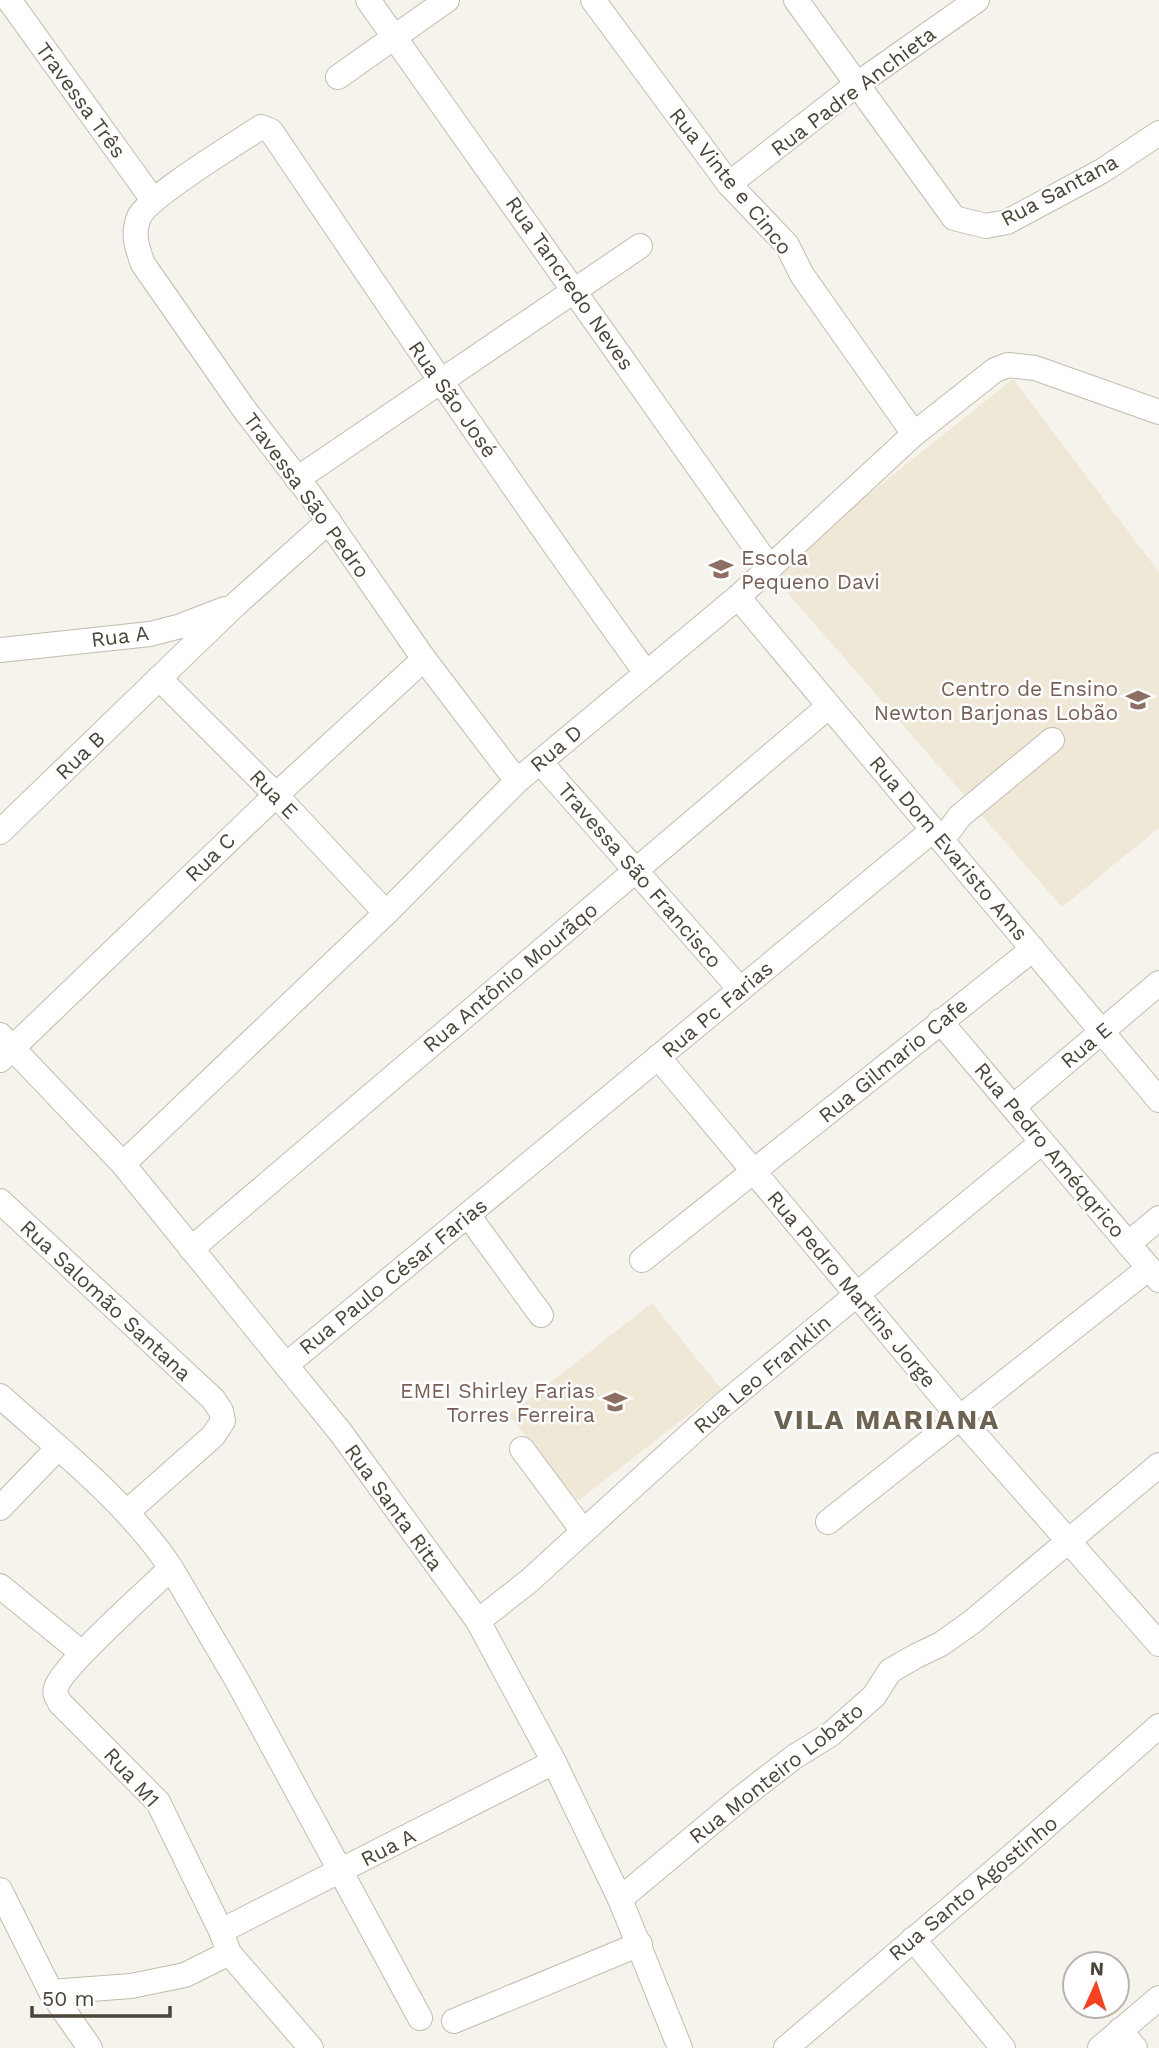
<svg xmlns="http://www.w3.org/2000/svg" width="1159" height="2048" font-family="'Work Sans',sans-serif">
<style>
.education{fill:#efe8d6}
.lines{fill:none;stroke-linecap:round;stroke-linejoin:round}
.minor-casing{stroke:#c2bbae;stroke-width:26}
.minor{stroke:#fff;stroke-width:24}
.labels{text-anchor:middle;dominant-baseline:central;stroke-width:5;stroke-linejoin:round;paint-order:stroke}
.street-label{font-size:21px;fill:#4b4439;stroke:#fff}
.education-label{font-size:21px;fill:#785e54;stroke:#fff;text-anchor:end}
.district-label{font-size:28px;font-weight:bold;letter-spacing:2px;fill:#6e6250;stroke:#fff}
</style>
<rect width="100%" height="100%" fill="#f6f3ec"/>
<!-- education -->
<g class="education">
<polygon points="1013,379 1159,572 1159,828 1062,907 770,573"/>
<polygon points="652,1303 721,1389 578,1501 509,1415"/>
</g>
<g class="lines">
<!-- minor casing -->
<g class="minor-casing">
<g id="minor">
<polyline points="9,0 153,200"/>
<polyline points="368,0 770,568"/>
<polyline points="593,0 729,184 787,245 802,275 914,434"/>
<polyline points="796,0 954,218 986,226 1007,222 1102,171 1159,133"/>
<polyline points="338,77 447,0"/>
<polyline points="729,184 856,85 977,0"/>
<polyline points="297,479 640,246"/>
<polyline points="738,597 1159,1100"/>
<polyline points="0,650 150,634 181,626 225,609"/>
<polyline points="159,678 276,795 386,913"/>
<polyline points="540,762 740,989"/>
<path d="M517,781L424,659L311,496L244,409L143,264C137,248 132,234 139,217C149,196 237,143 261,127L271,131C394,313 517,495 646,673"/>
<polyline points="0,832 235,605 329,521"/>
<polyline points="942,840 960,816 1052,740"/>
<polyline points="940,1021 1159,1280"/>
<polyline points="0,1035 123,1164 341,1433 478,1621 554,1762 620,1899 680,2048"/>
<polyline points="658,1057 961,1419 1159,1644"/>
<polyline points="0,1060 276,795 424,659"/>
<polyline points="1013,1107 1159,983"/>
<polyline points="123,1164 386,913 517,781 738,597 914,434 995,370 1008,365 1035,368 1159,412"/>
<polyline points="0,1201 213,1399 221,1411 223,1421 213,1436 127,1512"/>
<polyline points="468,1215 541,1315"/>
<polyline points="1128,1244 1159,1218"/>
<polyline points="191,1249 829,706"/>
<polyline points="642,1260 1033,949"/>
<polyline points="286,1365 933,830"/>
<path d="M0,1396C60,1450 126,1501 171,1568C150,1589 61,1667 56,1688C54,1694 57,1697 60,1703L158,1802L221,1931L229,1953L311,2048"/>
<polyline points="522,1449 583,1531"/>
<polyline points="0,1508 58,1448"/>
<polyline points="828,1522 1149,1268"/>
<polyline points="171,1568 238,1682 420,2018"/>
<polyline points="0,1586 82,1653"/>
<polyline points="478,1621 529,1581 718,1409 1042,1142"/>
<polyline points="0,1890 51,1992 90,2048"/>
<polyline points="620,1899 741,1798 794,1757 831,1734 874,1696 890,1671 916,1656 941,1644 972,1622 1159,1465"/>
<polyline points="221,1931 554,1762"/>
<polyline points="913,1939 1003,2048"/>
<polyline points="51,1992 131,1986 185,1975 229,1953"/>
<polyline points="454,2021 640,1944"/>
<polyline points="1120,2030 1135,2048"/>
<polyline points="786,2048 1012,1856 1159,1726"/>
<polyline points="1100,2048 1159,1998"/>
</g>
</g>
<!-- minor -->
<use href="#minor" class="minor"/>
</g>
<!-- icons -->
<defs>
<g id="school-bare" transform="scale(1.89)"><path d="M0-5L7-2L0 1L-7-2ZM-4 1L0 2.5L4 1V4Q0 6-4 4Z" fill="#8d6e63" stroke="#fff" stroke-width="2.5" paint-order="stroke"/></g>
</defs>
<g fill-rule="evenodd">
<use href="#school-bare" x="721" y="569"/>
<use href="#school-bare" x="1138" y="700"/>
<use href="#school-bare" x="615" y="1402"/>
</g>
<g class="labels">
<!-- street labels -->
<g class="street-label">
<text transform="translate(853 91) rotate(-37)">Rua Padre Anchieta</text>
<text transform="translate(81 100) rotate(54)">Travessa Três</text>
<text transform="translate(731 181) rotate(51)">Rua Vinte e Cinco</text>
<text transform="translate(1059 190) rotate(-28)">Rua Santana</text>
<text transform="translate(570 283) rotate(55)">Rua Tancredo Neves</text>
<text transform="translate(453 399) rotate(55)">Rua São José</text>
<text transform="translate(307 495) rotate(54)">Travessa São Pedro</text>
<text transform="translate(120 636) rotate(-7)">Rua A</text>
<text transform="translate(556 748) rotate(-40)">Rua D</text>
<text transform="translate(80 755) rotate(-44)">Rua B</text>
<text transform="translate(274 794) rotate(46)">Rua E</text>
<text transform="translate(949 848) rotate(50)">Rua Dom Evaristo Ams</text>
<text transform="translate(210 857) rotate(-44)">Rua C</text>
<text transform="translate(640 875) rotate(49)">Travessa São Francisco</text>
<text transform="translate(510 977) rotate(-40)">Rua Antônio Mourãqo</text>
<text transform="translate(717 1009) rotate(-40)">Rua Pc Farias</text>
<text transform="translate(1086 1045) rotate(-40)">Rua E</text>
<text transform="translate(893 1060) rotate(-39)">Rua Gilmario Cafe</text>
<text transform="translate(1050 1150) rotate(50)">Rua Pedro Améqqrico</text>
<text transform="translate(393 1276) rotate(-39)">Rua Paulo César Farias</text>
<text transform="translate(852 1289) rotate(50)">Rua Pedro Martins Jorge</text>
<text transform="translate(106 1300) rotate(43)">Rua Salomão Santana</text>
<text transform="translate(762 1374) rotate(-40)">Rua Leo Franklin</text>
<text transform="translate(394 1507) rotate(54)">Rua Santa Rita</text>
<text transform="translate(776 1773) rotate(-38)">Rua Monteiro Lobato</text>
<text transform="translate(132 1777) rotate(48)">Rua M1</text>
<text transform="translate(388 1847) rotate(-27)">Rua A</text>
<text transform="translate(973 1888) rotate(-40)">Rua Santo Agostinho</text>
</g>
<!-- education labels -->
<g class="education-label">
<text x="741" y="557" text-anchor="start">Escola<tspan x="741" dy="24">Pequeno Davi</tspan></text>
<text x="1118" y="688">Centro de Ensino<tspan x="1118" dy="24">Newton Barjonas Lobão</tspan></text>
<text x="595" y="1390">EMEI Shirley Farias<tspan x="595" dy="24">Torres Ferreira</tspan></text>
</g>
<!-- district labels -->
<g class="district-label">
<text x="887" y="1419">VILA MARIANA</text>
</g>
</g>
<!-- north arrow -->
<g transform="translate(1096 1985) rotate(3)"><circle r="33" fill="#ffffff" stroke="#b7b4b0" stroke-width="2"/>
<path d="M0-5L12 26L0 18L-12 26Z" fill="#fc3f1d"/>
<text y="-10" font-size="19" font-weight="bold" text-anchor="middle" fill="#4b4439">N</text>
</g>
<!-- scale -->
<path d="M32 2006v10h138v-10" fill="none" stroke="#4b4439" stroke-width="3.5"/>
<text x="42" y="2006" font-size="21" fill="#4b4439" stroke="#ffffff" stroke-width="5" paint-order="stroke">50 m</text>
</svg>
